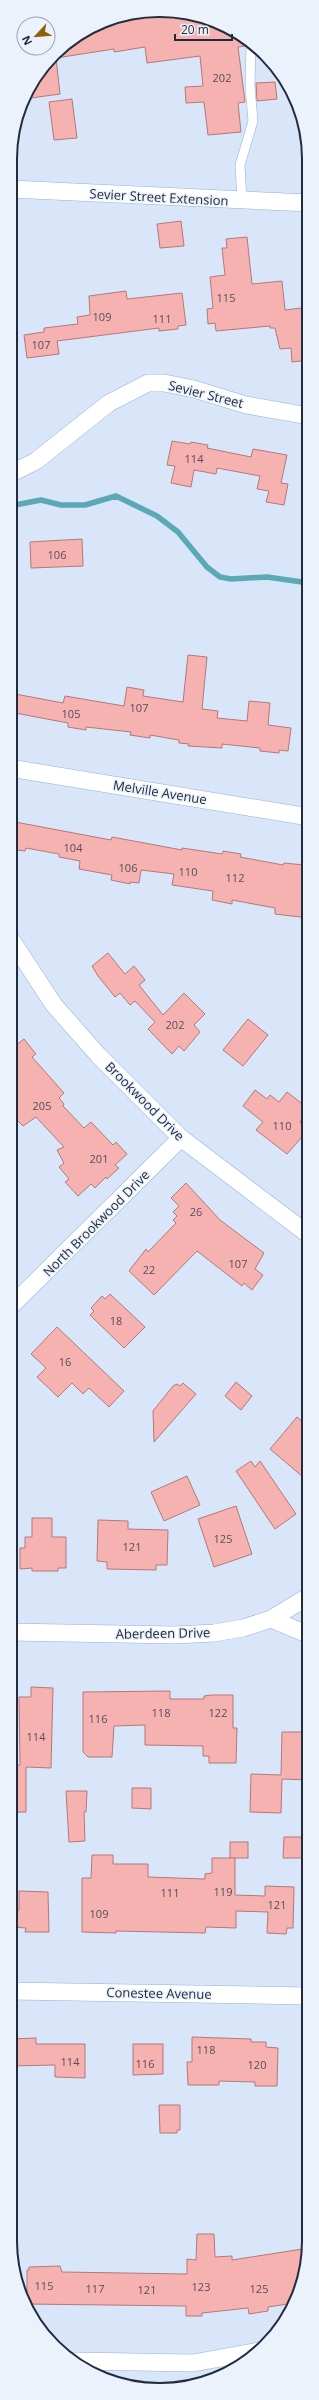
<svg xmlns="http://www.w3.org/2000/svg" width="319" height="2400" font-family="'Open Sans',sans-serif">
<style>
.lines{fill:none;stroke-linecap:round;stroke-linejoin:round}
.stream{stroke:#5aa9b4;stroke-width:5.5}
.building{fill:#f6b2b0;stroke:#b37978}
.service-casing{stroke:#95b0de;stroke-width:10}
.minor-casing{stroke:#95b0de;stroke-width:18}
.service{stroke:#fff;stroke-width:9}
.minor{stroke:#fff;stroke-width:17}
.labels{text-anchor:middle;dominant-baseline:central;stroke-width:3;stroke-linejoin:round;paint-order:stroke}
.number-label{font-size:11px;fill:#564e5a}
.street-label{font-size:13px;fill:#212c3e;stroke:#ecf2fb}
.rim{fill:none;stroke:#212c3e;stroke-width:2}
</style>
<rect width="100%" height="100%" fill="#d9e5f8"/>
<g class="lines">
<!-- stream -->
<polyline class="stream" points="10,506 41,500 61,505 85,505 116,496 157,516 178,532 207,567 220,577 231,579 267,577 309,583"/>
</g>
<!-- building -->
<g class="building">
<polygon points="175,12 225,25 246,40 245,46 238,47 245,102 238,103 241,132 208,135 204,102 186,103 185,87 203,86 200,56 147,63 145,47 114,52 114,49 56,58 60,94 31,98 30,88 61,47 110,19 110,23"/>
<polygon points="275,82 277,99 257,101 256,83"/>
<polygon points="72,99 77,138 54,140 49,102"/>
<polygon points="181,221 184,246 160,248 157,224"/>
<polygon points="247,237 252,284 282,281 285,310 309,307 309,360 292,362 291,348 280,349 275,328 270,328 270,326 216,331 215,323 208,324 207,309 213,308 210,277 225,275 222,248 227,248 226,239"/>
<polygon points="126,291 127,299 182,293 186,325 178,326 178,329 159,331 159,328 57,341 59,354 27,358 24,335 44,332 44,328 78,324 77,317 90,315 89,296"/>
<polygon points="172,441 190,444 191,442 208,445 207,448 251,457 253,449 287,455 281,483 288,484 284,505 266,502 269,491 257,489 260,476 217,468 216,474 194,470 191,487 171,483 175,466 167,465"/>
<polygon points="82,539 83,566 31,568 30,542"/>
<polygon points="188,655 207,657 202,709 218,711 217,718 247,721 249,701 270,703 268,725 291,728 288,751 279,750 279,753 260,751 260,748 222,744 222,748 188,746 189,744 179,743 179,740 150,735 150,738 130,735 131,732 86,727 86,730 68,727 68,723 10,712 10,693 63,703 65,696 124,706 127,687 144,690 143,696 183,702"/>
<polygon points="10,821 111,840 112,837 182,850 182,848 222,854 223,851 241,854 240,857 283,865 284,863 304,865 303,868 309,869 309,918 275,914 275,908 232,900 232,904 212,900 213,891 172,885 174,874 141,870 139,883 130,882 130,884 111,880 112,875 79,869 80,861 59,857 59,854 26,848 25,851 10,849"/>
<polygon points="108,953 125,974 134,966 145,980 139,985 163,1015 184,993 205,1014 194,1025 200,1032 184,1051 179,1046 172,1054 148,1029 155,1022 135,1001 130,1005 120,993 115,997 98,976 92,966"/>
<polygon points="248,1019 268,1035 243,1066 223,1050"/>
<polygon points="24,1039 36,1054 32,1057 64,1093 59,1098 64,1104 63,1106 84,1128 91,1122 113,1145 116,1142 127,1154 115,1165 119,1168 107,1179 106,1177 95,1188 91,1184 78,1196 65,1182 69,1179 59,1167 64,1163 57,1150 64,1147 36,1117 23,1126 10,1113 10,1050"/>
<polygon points="255,1090 267,1099 270,1095 279,1102 287,1092 309,1109 300,1122 309,1129 287,1154 256,1130 263,1122 243,1106"/>
<polygon points="186,1183 220,1220 264,1253 255,1269 263,1275 252,1290 244,1283 242,1286 197,1251 154,1295 129,1271 146,1249 148,1252 176,1223 173,1220 177,1216 173,1212 179,1206 171,1198"/>
<polygon points="110,1294 145,1327 124,1348 90,1315 94,1311 91,1308 102,1296 105,1299"/>
<polygon points="57,1327 124,1391 109,1407 89,1388 83,1394 72,1383 58,1397 37,1377 46,1368 31,1354"/>
<polygon points="236,1382 252,1396 241,1410 225,1396"/>
<polygon points="183,1383 196,1394 154,1442 153,1411 173,1386 177,1384 180,1386"/>
<polygon points="297,1417 309,1427 309,1482 270,1449"/>
<polygon points="251,1461 255,1467 260,1461 296,1514 275,1529 236,1471"/>
<polygon points="187,1476 200,1505 164,1521 151,1492"/>
<polygon points="236,1506 252,1554 214,1567 198,1519"/>
<polygon points="32,1518 52,1518 52,1537 66,1537 66,1568 58,1568 58,1571 32,1571 32,1568 20,1569 20,1548 25,1548 25,1537 32,1537"/>
<polygon points="98,1520 128,1521 128,1529 168,1530 167,1565 156,1565 156,1570 107,1569 107,1562 97,1561"/>
<polygon points="31,1687 53,1688 51,1768 26,1767 26,1812 10,1812 10,1765 20,1765 19,1697 31,1697"/>
<polygon points="170,1691 170,1699 204,1699 204,1696 211,1695 233,1695 233,1728 237,1728 236,1763 209,1763 209,1756 203,1756 203,1746 145,1745 145,1725 114,1726 112,1757 88,1757 83,1752 83,1692"/>
<polygon points="282,1732 309,1732 309,1780 282,1779 281,1813 250,1812 251,1774 281,1775"/>
<polygon points="132,1788 151,1788 151,1809 132,1808"/>
<polygon points="66,1791 87,1791 86,1812 84,1812 85,1841 69,1842"/>
<polygon points="284,1837 308,1837 308,1858 283,1858"/>
<rect x="230" y="1842" width="18" height="16"/>
<polygon points="92,1855 113,1855 113,1864 148,1864 148,1877 205,1879 205,1874 212,1873 212,1858 235,1858 235,1895 265,1896 265,1886 294,1887 293,1928 287,1928 286,1934 267,1933 268,1912 236,1911 236,1928 206,1927 205,1933 116,1931 116,1933 82,1932 82,1878 91,1878"/>
<polygon points="19,1891 48,1892 49,1932 25,1932 26,1928 11,1927 11,1910 19,1910"/>
<polygon points="192,2037 251,2039 251,2042 266,2042 266,2047 278,2048 277,2086 255,2086 255,2082 219,2081 219,2085 188,2085 187,2062 192,2062"/>
<polygon points="36,2038 36,2044 85,2044 85,2078 55,2077 55,2065 10,2066 10,2039"/>
<polygon points="133,2044 163,2044 163,2074 133,2075"/>
<polygon points="159,2105 180,2105 180,2130 177,2130 177,2133 160,2133"/>
<polygon points="197,2234 214,2234 215,2257 232,2256 232,2260 309,2248 294,2303 268,2307 268,2311 249,2314 248,2308 202,2313 202,2316 186,2316 186,2306 27,2304 27,2270 29,2270 29,2267 60,2266 62,2272 187,2274 187,2259 196,2260"/>
</g>
<g class="lines">
<!-- service casing -->
<g class="service-casing">
<polyline id="service" points="242,201 240,165 253,121 250,87 251,44"/>
</g>
<!-- minor casing -->
<g class="minor-casing">
<g id="minor">
<polyline points="10,189 309,203"/>
<polyline points="10,474 36,461 109,403 148,383 164,383 194,389 246,405 309,416"/>
<polyline points="10,768 309,817"/>
<polyline points="10,938 54,1005 98,1055 181,1138 309,1235"/>
<polyline points="10,1307 181,1138"/>
<polyline points="271,1619 309,1635"/>
<polyline points="10,1632 175,1635 214,1633 243,1628 271,1619 309,1596"/>
<polyline points="10,1991 309,1996"/>
<polyline points="75,2361 193,2363 259,2351"/>
</g>
</g>
<!-- service -->
<use href="#service" class="service"/>
<!-- minor -->
<use href="#minor" class="minor"/>
</g>
<g class="labels">
<!-- number labels -->
<g class="number-label">
<text x="222" y="77">202</text>
<text x="226" y="297">115</text>
<text x="102" y="316">109</text>
<text x="162" y="318">111</text>
<text x="41" y="344">107</text>
<text x="194" y="458">114</text>
<text x="57" y="554">106</text>
<text x="139" y="707">107</text>
<text x="71" y="713">105</text>
<text x="73" y="847">104</text>
<text x="128" y="867">106</text>
<text x="188" y="871">110</text>
<text x="235" y="877">112</text>
<text x="175" y="1024">202</text>
<text x="42" y="1105">205</text>
<text x="282" y="1125">110</text>
<text x="99" y="1158">201</text>
<text x="196" y="1211">26</text>
<text x="238" y="1263">107</text>
<text x="149" y="1269">22</text>
<text x="116" y="1320">18</text>
<text x="65" y="1361">16</text>
<text x="223" y="1538">125</text>
<text x="132" y="1546">121</text>
<text x="161" y="1712">118</text>
<text x="218" y="1712">122</text>
<text x="98" y="1718">116</text>
<text x="36" y="1736">114</text>
<text x="223" y="1891">119</text>
<text x="170" y="1892">111</text>
<text x="277" y="1904">121</text>
<text x="99" y="1913">109</text>
<text x="206" y="2049">118</text>
<text x="70" y="2061">114</text>
<text x="145" y="2063">116</text>
<text x="257" y="2064">120</text>
<text x="44" y="2285">115</text>
<text x="201" y="2286">123</text>
<text x="95" y="2288">117</text>
<text x="259" y="2288">125</text>
<text x="147" y="2289">121</text>
</g>
<!-- street labels -->
<g class="street-label">
<text transform="translate(159 197) rotate(3)">Sevier Street Extension</text>
<text transform="translate(206 394) rotate(14)">Sevier Street</text>
<text transform="translate(160 792) rotate(9)">Melville Avenue</text>
<text transform="translate(145 1101) rotate(45)">Brookwood Drive</text>
<text transform="translate(96 1223) rotate(-45)">North Brookwood Drive</text>
<text transform="translate(163 1633) rotate(-1)">Aberdeen Drive</text>
<text transform="translate(159 1993) rotate(1)">Conestee Avenue</text>
</g>
</g>
<!-- crop -->
<path d="M0 0H319V2400H0ZM159 17H160A142 142 0 0 1 302 159V2241A142 142 0 0 1 160 2383H159A142 142 0 0 1 17 2241V159A142 142 0 0 1 159 17Z" fill="#ecf2fb" fill-rule="evenodd"/>
<path class="rim" d="M159 17H160A142 142 0 0 1 302 159V2241A142 142 0 0 1 160 2383H159A142 142 0 0 1 17 2241V159A142 142 0 0 1 159 17Z"/>
<!-- north arrow -->
<g transform="translate(36 36) rotate(244)"><circle r="19" fill="#ecf2fb" stroke="#9ba3af"/>
<path d="M0-3L7 15L0 10L-7 15Z" fill="#8c6405"/>
<text y="-6" font-size="11" font-weight="bold" text-anchor="middle" fill="#212c3e">N</text>
</g>
<!-- scale -->
<path d="M175 34v6h57v-6" fill="none" stroke="#212c3e" stroke-width="2"/>
<text x="181" y="34" font-size="12" fill="#212c3e" stroke="#ecf2fb" stroke-width="3" paint-order="stroke">20 m</text>
</svg>
